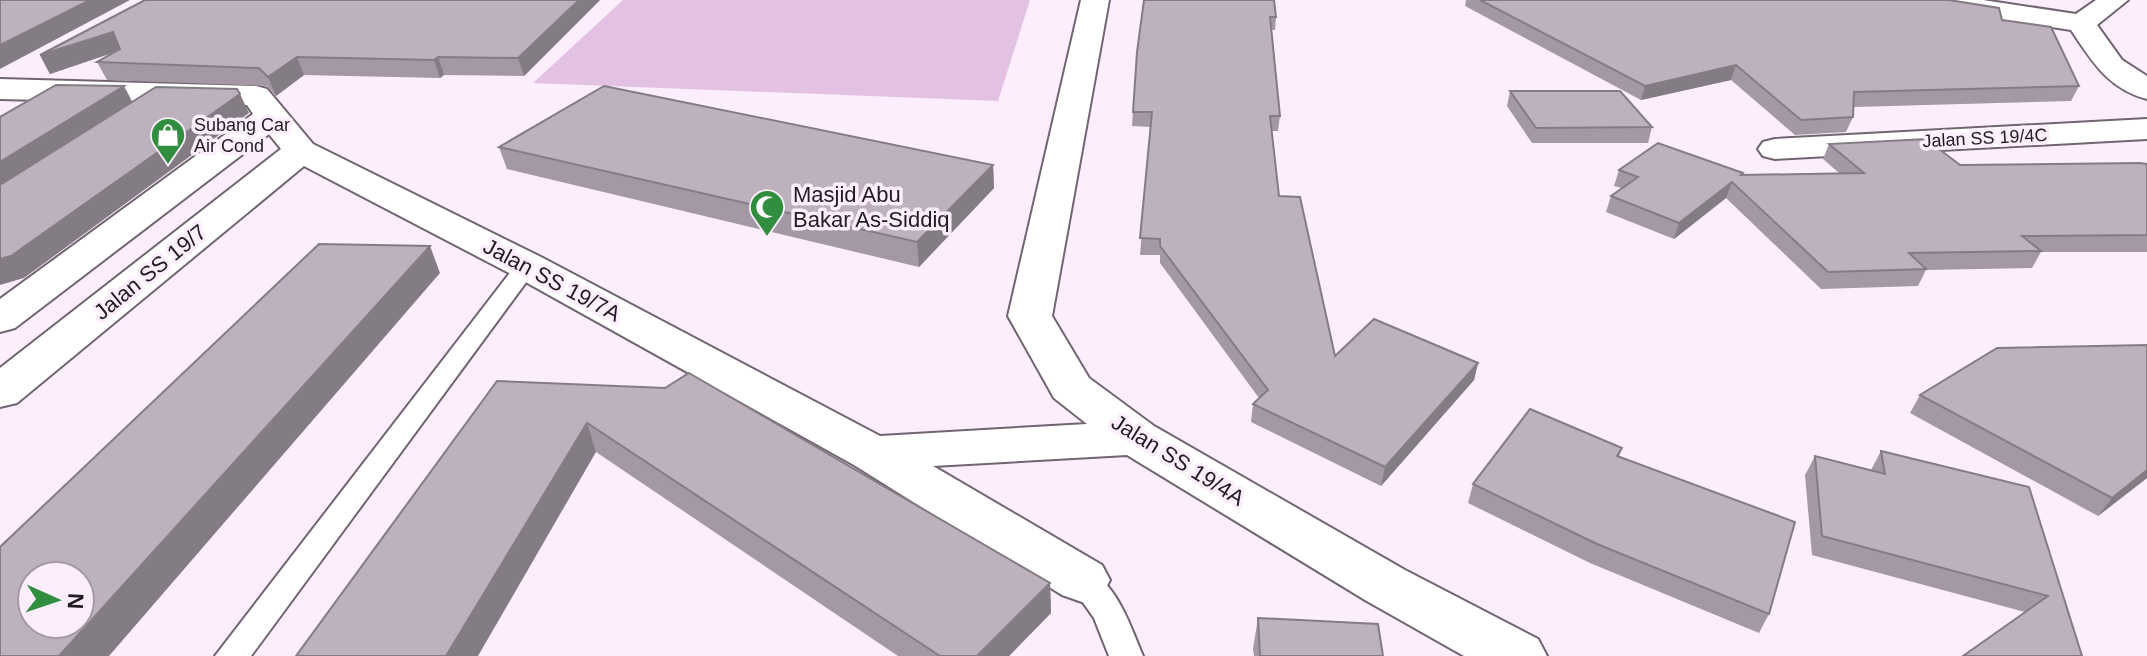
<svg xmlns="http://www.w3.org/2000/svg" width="2147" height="656" font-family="Arial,sans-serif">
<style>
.green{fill:#e3c1e3}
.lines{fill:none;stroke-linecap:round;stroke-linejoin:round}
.service-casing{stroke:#706570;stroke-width:4}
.minor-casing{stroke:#706570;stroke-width:4}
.service{fill:#fff;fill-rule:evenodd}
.minor{fill:#fff;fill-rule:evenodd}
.wall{fill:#a398a3}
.shaded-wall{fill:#847c84}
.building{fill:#bdb1bd;stroke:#847c84;stroke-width:2;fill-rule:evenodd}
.labels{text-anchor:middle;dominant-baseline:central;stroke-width:7;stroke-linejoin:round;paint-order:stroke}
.far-poi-label{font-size:18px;fill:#211c21;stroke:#fceefc;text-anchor:start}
.far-street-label{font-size:18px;fill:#211c21;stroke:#fceefc}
.poi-label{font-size:22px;fill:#211c21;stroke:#fceefc;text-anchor:start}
.street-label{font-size:22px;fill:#211c21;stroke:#fceefc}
</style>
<rect width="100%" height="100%" fill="#fceefc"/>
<!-- green -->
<polygon class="green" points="623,0 1030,0 998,101 533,83"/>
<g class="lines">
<!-- service casing -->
<g class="service-casing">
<g id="service">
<polygon points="527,259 538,266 251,656 215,656 519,261"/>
<path d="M1082,568C1116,579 1130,626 1143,656H1109L1094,618L1067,580L1071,572Z"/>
</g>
</g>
<!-- minor casing -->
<g class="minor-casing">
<g id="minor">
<polygon points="1081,0 1109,0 1052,316 1089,378 1154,426 1405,570 1538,639 1547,656 1464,656 1365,600 1127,455 933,466 1102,565 1110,580 1102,595 1082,602 1062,595 854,465 513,275 304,166 17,403 0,407 0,368 281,149 269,134 15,328 0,332 0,299 253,114 247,105 0,99 0,79 256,86 267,89 313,144 541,257 880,436 1087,424 1054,398 1008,316"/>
<path d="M1914,0H1983L2076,14L2096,0H2128L2097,25L2122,60L2147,76V99C2108,89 2092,61 2071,30L1928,8L1918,6Z"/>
<polygon points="2147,119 2147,139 1775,159 1763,156 1758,149 1763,142 1775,139"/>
</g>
</g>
<!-- service -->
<use href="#service" class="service"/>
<!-- minor -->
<use href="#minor" class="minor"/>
</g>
<!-- wall -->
<g class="wall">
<polygon points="145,0 600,0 524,76 444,75 440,78 304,75 276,96 267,86 107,80 97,62 112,53 50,74 40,55"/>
<polygon points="1144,0 1276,17 1275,30 1272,30 1280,116 1278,131 1272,131 1279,196 1335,356 1478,363 1474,380 1381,486 1251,422 1253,404 1259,398 1160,263 1160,255 1140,255 1151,127 1132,126 1137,52"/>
<polygon points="1466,0 1949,0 2002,20 2079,86 2071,101 1853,107 1853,117 1846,132 1795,135 1731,80 1641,100 1465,6"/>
<polygon points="1510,91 1652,127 1648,143 1532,143 1507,106"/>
<polygon points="1829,144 1960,165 2147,164 2147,252 2041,252 2032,268 1926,270 1918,286 1821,289 1726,198 1674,239 1606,212 1611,196 1622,188 1614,186 1619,170 1743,175 1839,173 1823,159"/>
<polygon points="499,147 993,165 994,188 919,267 507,169"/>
<polygon points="2147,345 2147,478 2098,516 1910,413 1920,395"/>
<polygon points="497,381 1050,583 1051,613 1009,656 898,656 596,452"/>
<polygon points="1622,448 1619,457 1769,614 1759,633 1590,563 1468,503 1473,484"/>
<polygon points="1881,451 2029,487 2082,656 2025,612 1812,555 1805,475 1815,456 1871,470"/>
<polygon points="1258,618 1383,656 1254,656 1253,649"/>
</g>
<!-- shaded-wall -->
<g class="shaded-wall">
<polygon points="90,0 130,0 0,69 0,45"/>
<polygon points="579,0 600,0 524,76 518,58"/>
<polygon points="113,32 121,50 50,74 40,55"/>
<polygon points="297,57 304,75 276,96 268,77"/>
<polygon points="438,57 444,75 440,78 434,60"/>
<polygon points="1736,65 1731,80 1641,100 1645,86"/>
<polygon points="124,86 134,105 0,189 0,162"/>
<polygon points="240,94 249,113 24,278 0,285 0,259"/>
<polygon points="993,165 994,188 919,267 917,242"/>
<polygon points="1732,182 1726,198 1674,239 1679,223"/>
<polygon points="430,246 440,273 109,656 59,656"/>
<polygon points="1478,363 1474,380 1381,486 1385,467"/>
<polygon points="587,423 596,452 478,656 446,656"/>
<polygon points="2147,470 2147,478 2098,516 2112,498"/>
<polygon points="1050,583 1051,613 1009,656 977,656"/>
</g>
<!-- building -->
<g class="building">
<polygon points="0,0 90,0 0,45"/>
<polygon points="145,0 579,0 518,58 438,57 434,60 297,57 268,77 259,68 97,62 120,49 113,32 40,55"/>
<polygon points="1144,0 1274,0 1276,17 1270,17 1280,116 1270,116 1279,196 1300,197 1335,356 1374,319 1478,363 1385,467 1253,404 1268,390 1160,246 1160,239 1140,238 1152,112 1133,112 1137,52"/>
<polygon points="1480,0 1949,0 1999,8 2002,20 2051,27 2079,86 1854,92 1853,117 1801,120 1736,65 1645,86"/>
<polygon points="56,85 124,86 0,162 0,117"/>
<polygon points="604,86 993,165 917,242 499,147"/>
<polygon points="156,87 237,89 240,94 11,256 0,259 0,185"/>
<polygon points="1510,91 1620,91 1652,127 1536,128"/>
<polygon points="1926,139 1960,165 2140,163 2147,164 2147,235 2022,236 2041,251 1909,253 1926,269 1828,272 1732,182 1679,223 1611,196 1638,177 1619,170 1658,143 1743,173 1741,175 1864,173 1829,144"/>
<path d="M319,244L430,246L59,656H0V547ZM32,576H80V624H32Z"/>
<polygon points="2147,345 2147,470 2112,498 1920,395 1997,348"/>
<polygon points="689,373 1050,583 977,656 940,656 587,423 446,656 296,656 497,381 665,388"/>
<polygon points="1530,409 1622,448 1617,456 1795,522 1769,614 1597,544 1473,484"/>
<polygon points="1881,451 2029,487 2082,656 1963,656 2048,596 1822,536 1815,456 1885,474"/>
<polygon points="1258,618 1378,624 1383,656 1260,656"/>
</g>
<!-- icons -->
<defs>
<g id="shop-pin" transform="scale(1.8)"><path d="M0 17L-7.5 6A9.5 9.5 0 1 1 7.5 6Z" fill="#328e3f" stroke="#fceefc"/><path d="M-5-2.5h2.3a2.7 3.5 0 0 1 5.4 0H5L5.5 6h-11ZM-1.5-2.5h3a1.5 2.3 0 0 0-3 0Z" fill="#fff"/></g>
<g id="mosque-pin" transform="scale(1.8)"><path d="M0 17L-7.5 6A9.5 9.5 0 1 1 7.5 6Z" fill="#328e3f" stroke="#fceefc"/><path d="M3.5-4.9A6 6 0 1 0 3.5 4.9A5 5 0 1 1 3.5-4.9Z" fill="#fff"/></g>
</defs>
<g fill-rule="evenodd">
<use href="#shop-pin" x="168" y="135"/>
<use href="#mosque-pin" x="767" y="207"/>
</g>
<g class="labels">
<!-- far-poi labels -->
<g class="far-poi-label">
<text x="194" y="125">Subang Car<tspan x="194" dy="21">Air Cond</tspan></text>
</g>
<!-- far-street labels -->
<g class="far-street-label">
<text transform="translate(1985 138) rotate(-3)">Jalan SS 19/4C</text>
</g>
<!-- poi labels -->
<g class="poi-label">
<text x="793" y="194">Masjid Abu<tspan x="793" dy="25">Bakar As-Siddiq</tspan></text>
</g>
<!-- street labels -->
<g class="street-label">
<text transform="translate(150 272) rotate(-39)">Jalan SS 19/7</text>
<text transform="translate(552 280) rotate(28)">Jalan SS 19/7A</text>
<text transform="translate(1178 460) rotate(32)">Jalan SS 19/4A</text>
</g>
</g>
<!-- north arrow -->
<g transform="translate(56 600) rotate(93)"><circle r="38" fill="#fceefc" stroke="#a49aa4" stroke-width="2"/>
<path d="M0-6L14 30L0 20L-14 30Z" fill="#328e3f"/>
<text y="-12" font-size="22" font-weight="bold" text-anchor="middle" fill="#211c21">N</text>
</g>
</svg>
